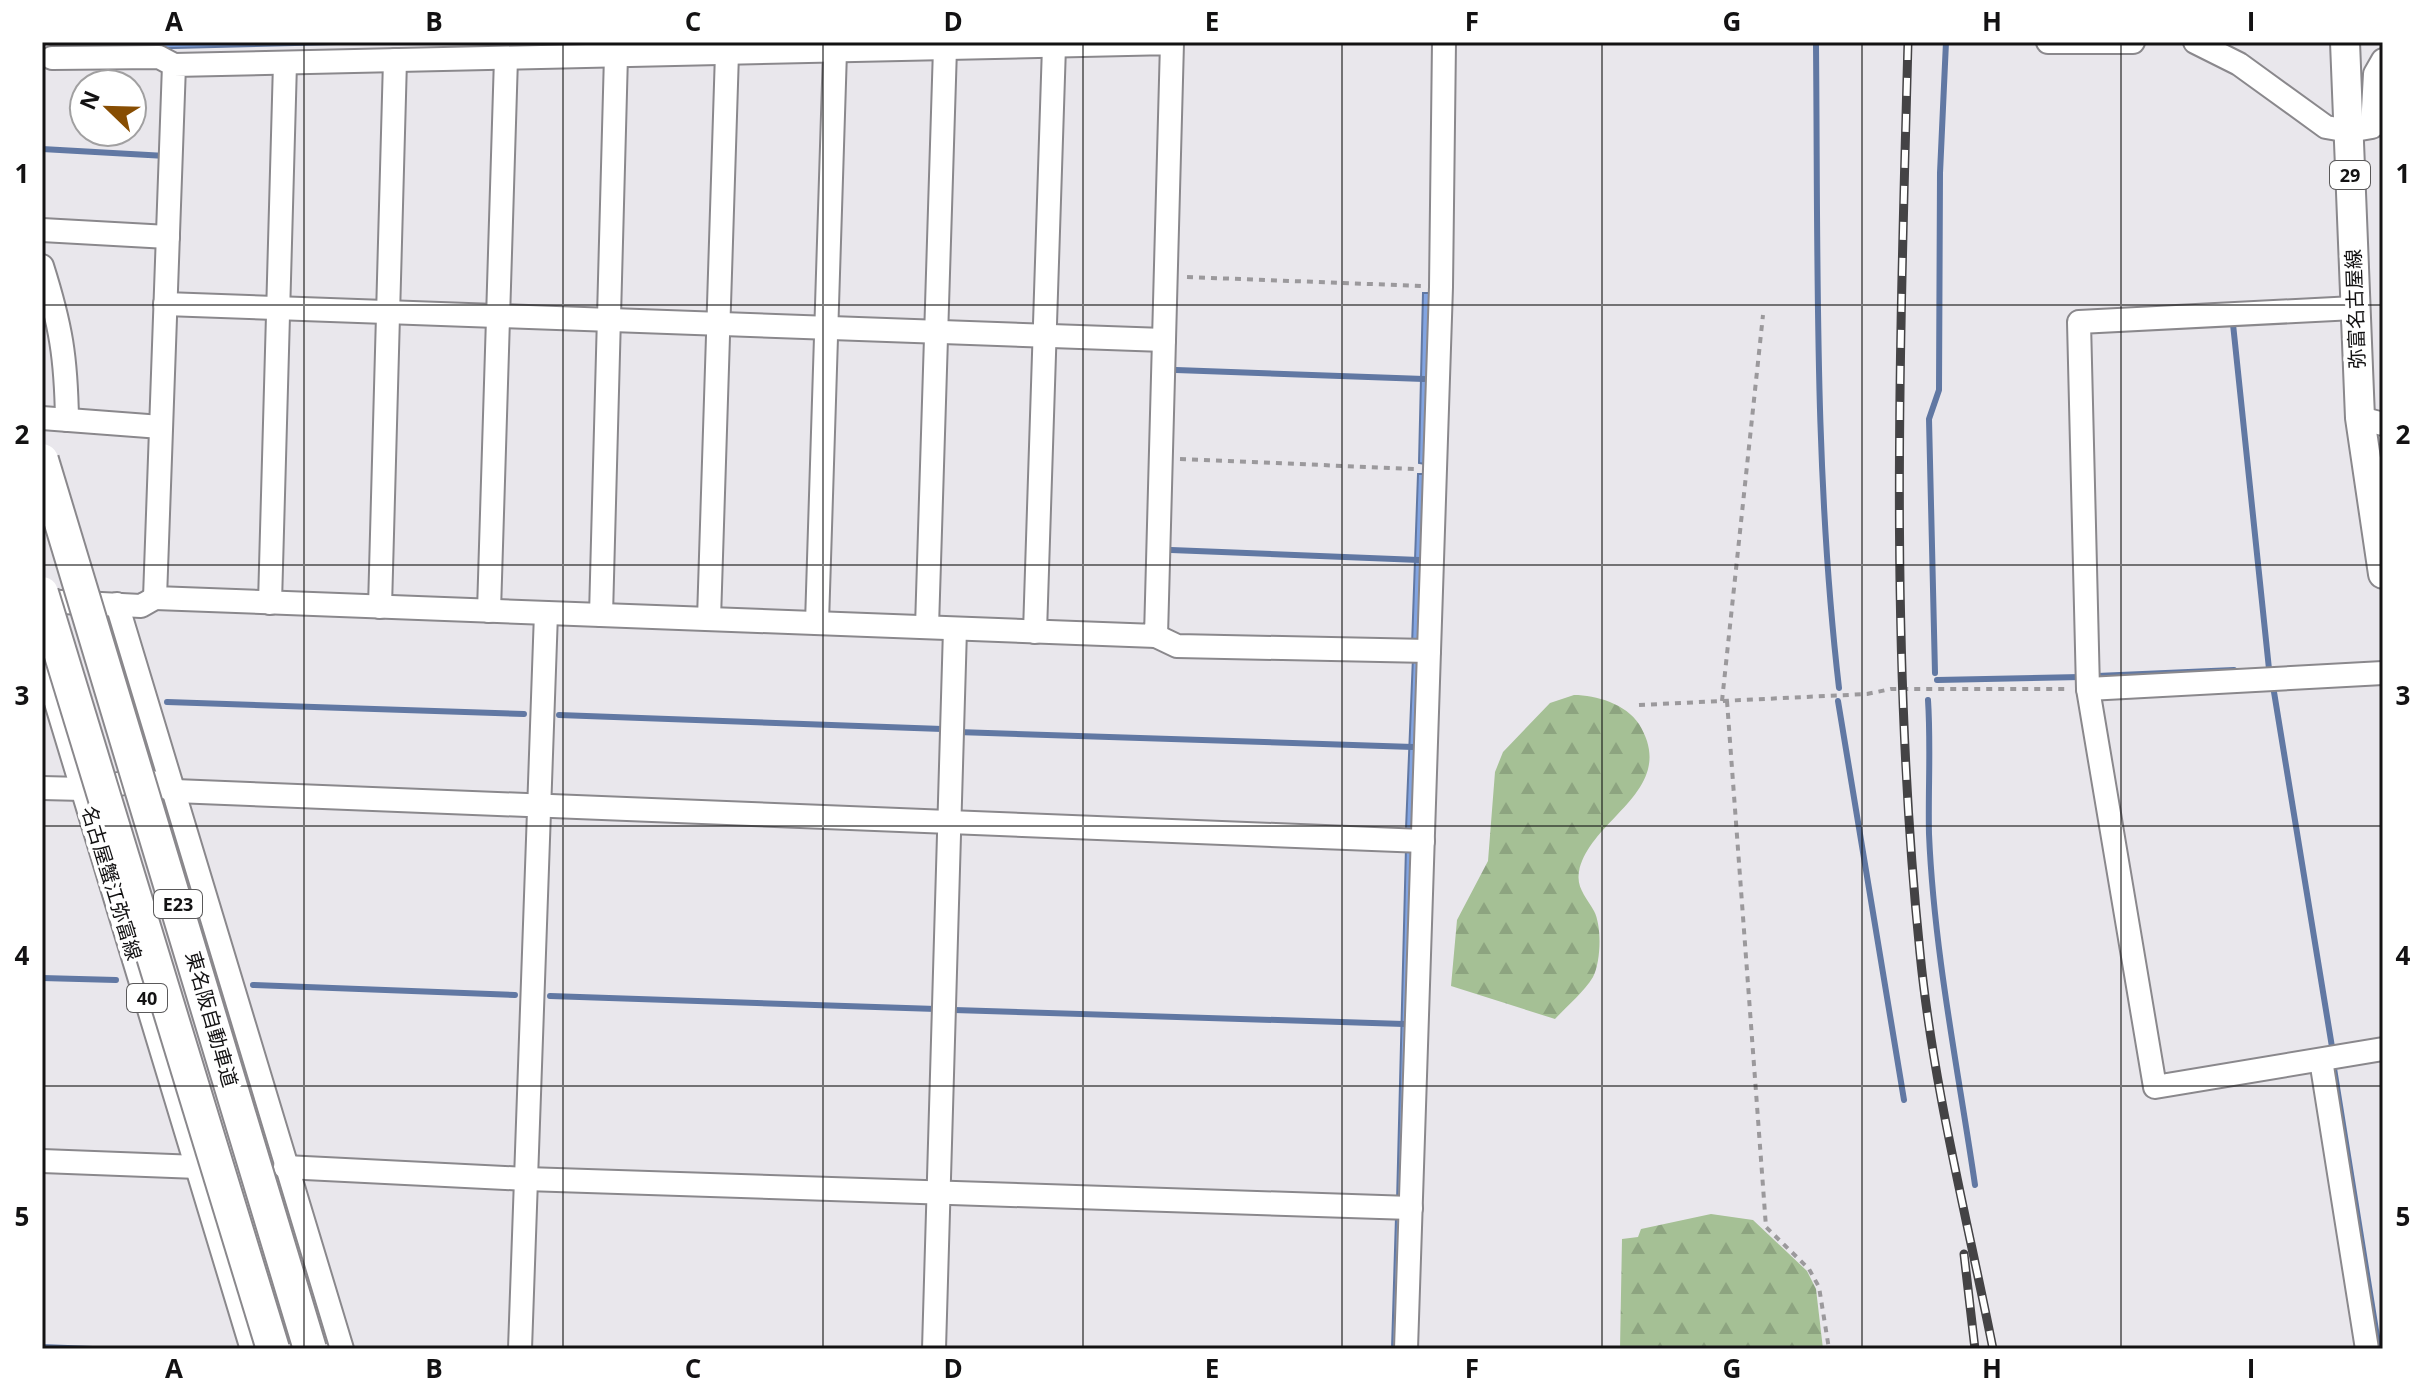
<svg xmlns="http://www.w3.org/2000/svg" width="2425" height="1391" font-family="'Open Sans','Noto Sans JP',sans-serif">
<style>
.forest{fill:url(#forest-firs)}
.water{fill:#82a4e1;stroke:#6178a3;stroke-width:2}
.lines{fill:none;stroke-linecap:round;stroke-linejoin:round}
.stream{stroke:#6178a3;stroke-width:6}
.minor-casing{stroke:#8a888c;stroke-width:26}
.major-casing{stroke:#8a888c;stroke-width:32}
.path{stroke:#9b999c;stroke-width:4;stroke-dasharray:6 6;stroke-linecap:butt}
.minor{stroke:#fff;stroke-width:22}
.major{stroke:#fff;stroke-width:28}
.rail-casing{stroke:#444345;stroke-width:9}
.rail{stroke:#fff;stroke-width:6;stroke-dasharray:18;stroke-linecap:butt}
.highway-bridge-casing{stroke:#8a888c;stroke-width:36;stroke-linecap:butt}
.highway-bridge{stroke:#fff;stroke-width:32}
.grid{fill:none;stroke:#131213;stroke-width:2;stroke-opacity:0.55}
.labels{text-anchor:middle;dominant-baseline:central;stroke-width:8;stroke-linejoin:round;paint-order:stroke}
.shield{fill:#fff;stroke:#5a595a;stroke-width:2}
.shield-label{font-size:18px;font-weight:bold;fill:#131213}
.street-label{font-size:20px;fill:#131213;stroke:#fff}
.neatline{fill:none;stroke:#131213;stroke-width:3}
.grid-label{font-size:26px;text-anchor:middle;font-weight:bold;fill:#131213}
</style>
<defs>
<pattern id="forest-firs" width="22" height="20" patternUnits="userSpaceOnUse" patternTransform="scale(2)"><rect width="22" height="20" fill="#a5c095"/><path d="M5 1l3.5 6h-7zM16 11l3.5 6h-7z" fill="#8da480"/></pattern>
</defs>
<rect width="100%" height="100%" fill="#e9e7ec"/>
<!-- forest -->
<g class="forest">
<path d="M1574,695C1596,695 1626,704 1639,724C1680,791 1589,818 1579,872C1576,888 1587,898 1594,911C1602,926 1601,962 1593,977C1584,992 1567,1006 1555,1019L1451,986L1457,920L1488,861L1495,772L1503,752L1550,703Z"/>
<polygon points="1711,1214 1753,1220 1807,1271 1816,1289 1823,1349 1620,1349 1622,1239 1638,1237 1641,1229"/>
</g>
<!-- water -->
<g class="water">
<polygon points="51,42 418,42 52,51"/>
<polygon points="1423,293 1430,293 1425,464 1419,463"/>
<polygon points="1418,474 1424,474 1419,646 1412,646"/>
<polygon points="1413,657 1418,658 1412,830 1406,829"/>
<polygon points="1406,847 1412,847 1402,1202 1397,1202"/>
<polygon points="1402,1216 1398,1349 1392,1349 1396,1217"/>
</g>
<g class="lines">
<!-- stream -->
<g class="stream">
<path d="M1816,45C1818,259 1814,474 1839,688"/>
<polyline points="42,149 166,156"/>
<polyline points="2233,324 2269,669"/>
<polyline points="1176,370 1424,379"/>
<polyline points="1171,550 1419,560"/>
<polyline points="1935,673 1929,419 1939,390 1940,173 1946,42"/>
<polyline points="2097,676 2234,670"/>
<polyline points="1937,680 2081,677"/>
<polyline points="2274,692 2332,1047"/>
<path d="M1928,700C1931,745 1928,790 1929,834C1934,951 1958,1069 1975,1185"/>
<polyline points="1838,701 1904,1100"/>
<polyline points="167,702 524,714"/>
<polyline points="559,715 942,729"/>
<polyline points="957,732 1413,747"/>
<polyline points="42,978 116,980"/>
<polyline points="253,985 515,995"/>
<polyline points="550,996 936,1009"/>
<polyline points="954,1010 1404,1024"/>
<polyline points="2333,1062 2379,1349"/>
<polyline points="42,1347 93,1349"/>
</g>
<!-- minor casing -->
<g class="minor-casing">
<g id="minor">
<polyline points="2048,42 2133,42"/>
<polyline points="2195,42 2239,64 2326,127 2349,131 2372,127 2375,74 2383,60"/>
<polyline points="52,58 159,57 174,65 1172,43 1156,636 155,598 174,65"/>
<polyline points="42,230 168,237"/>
<path d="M42,266C61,326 66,357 67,420"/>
<polyline points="165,304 1164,340"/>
<polyline points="2354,308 2079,322 2088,689 2155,1087 2383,1049"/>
<polyline points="42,418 161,427"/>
<polyline points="2360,418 2383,424"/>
<polyline points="42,601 141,606 155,598"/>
<polyline points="270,603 285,63"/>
<polyline points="117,604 342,1349"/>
<polyline points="380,607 395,60"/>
<polyline points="489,611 506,58"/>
<polyline points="601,615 616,55"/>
<polyline points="709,619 727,53"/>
<polyline points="817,623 835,51"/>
<polyline points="927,627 945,48"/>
<polyline points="1035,632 1054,46"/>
<polyline points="1156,636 1177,646 1429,651"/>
<polyline points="2088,689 2383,673"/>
<polyline points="42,788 83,789 147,780 175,791 1423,841"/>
<polyline points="2321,1060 2367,1349"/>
<polyline points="42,1161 198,1167"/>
<polyline points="285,1167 526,1179 1411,1208"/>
<polyline points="520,1349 546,613"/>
<polyline points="934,1349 955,629"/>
<polyline points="1406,1349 1441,287 1444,42"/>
</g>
</g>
<!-- major casing -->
<g class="major-casing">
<g id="major">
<polyline points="2345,42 2360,418 2383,574"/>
<polyline points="42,646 255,1349"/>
</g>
</g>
<!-- path -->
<g class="path">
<polyline points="1187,277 1422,286"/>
<polyline points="1180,459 1415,469"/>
<polyline points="1722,701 1763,315"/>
<polyline points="1727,701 1766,1227 1809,1269 1819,1287 1829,1349"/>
<polyline points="1639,705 1867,694 1891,689 2068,689"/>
</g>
<!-- minor -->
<use href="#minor" class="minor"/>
<!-- major -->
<use href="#major" class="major"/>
<!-- rail casing -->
<g class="rail-casing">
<g id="rail">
<path d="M1908,42C1900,345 1889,651 1920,953C1933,1086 1967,1218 1993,1349"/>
<polyline points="1964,1254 1975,1349"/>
</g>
</g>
<!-- rail -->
<use href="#rail" class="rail"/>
<!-- highway-bridge casing -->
<g class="highway-bridge-casing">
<g id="highway-bridge">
<polyline points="42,460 310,1349"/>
<polyline points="42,593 273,1349"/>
</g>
</g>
<!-- highway-bridge -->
<use href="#highway-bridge" class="highway-bridge"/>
</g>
<!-- grid -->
<path class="grid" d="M304,42V1349M563,42V1349M823,42V1349M1083,42V1349M1342,42V1349M1602,42V1349M1862,42V1349M2121,42V1349M42,305H2383M42,565H2383M42,826H2383M42,1086H2383"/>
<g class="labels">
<!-- shield labels -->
<g class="shield">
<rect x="2330" y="161" width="40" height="28" rx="6"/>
<rect x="154" y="890" width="48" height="28" rx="6"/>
<rect x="127" y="984" width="40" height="28" rx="6"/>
</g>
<g class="shield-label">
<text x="2350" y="175">29</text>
<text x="178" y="904">E23</text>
<text x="147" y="998">40</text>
</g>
<!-- street labels -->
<g class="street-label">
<text transform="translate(2355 309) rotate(-92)">弥富名古屋線</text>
<text transform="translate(112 883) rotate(73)">名古屋蟹江弥富線</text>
<text transform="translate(212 1019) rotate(74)">東名阪自動車道</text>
</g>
</g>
<!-- border -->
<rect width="2425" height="1391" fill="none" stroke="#ffffff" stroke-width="88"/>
<!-- north arrow -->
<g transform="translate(108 108) rotate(293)"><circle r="38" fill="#ffffff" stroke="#a1a0a1" stroke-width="2"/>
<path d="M0-6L14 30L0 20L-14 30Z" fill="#874d02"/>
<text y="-12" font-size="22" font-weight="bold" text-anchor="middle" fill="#131213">N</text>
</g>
<rect x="44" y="44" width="2337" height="1303" class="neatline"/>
<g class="grid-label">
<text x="174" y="31">A</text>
<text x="434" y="31">B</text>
<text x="693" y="31">C</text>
<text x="953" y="31">D</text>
<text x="1212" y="31">E</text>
<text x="1472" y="31">F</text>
<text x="1732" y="31">G</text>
<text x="1992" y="31">H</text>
<text x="2251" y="31">I</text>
<text x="22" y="183">1</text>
<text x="2403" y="183">1</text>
<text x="22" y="444">2</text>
<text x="2403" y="444">2</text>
<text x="22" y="705">3</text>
<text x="2403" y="705">3</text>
<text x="22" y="965">4</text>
<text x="2403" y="965">4</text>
<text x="22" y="1226">5</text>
<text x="2403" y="1226">5</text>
<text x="174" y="1378">A</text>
<text x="434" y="1378">B</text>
<text x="693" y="1378">C</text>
<text x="953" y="1378">D</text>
<text x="1212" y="1378">E</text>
<text x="1472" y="1378">F</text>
<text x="1732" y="1378">G</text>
<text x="1992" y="1378">H</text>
<text x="2251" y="1378">I</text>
</g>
</svg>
